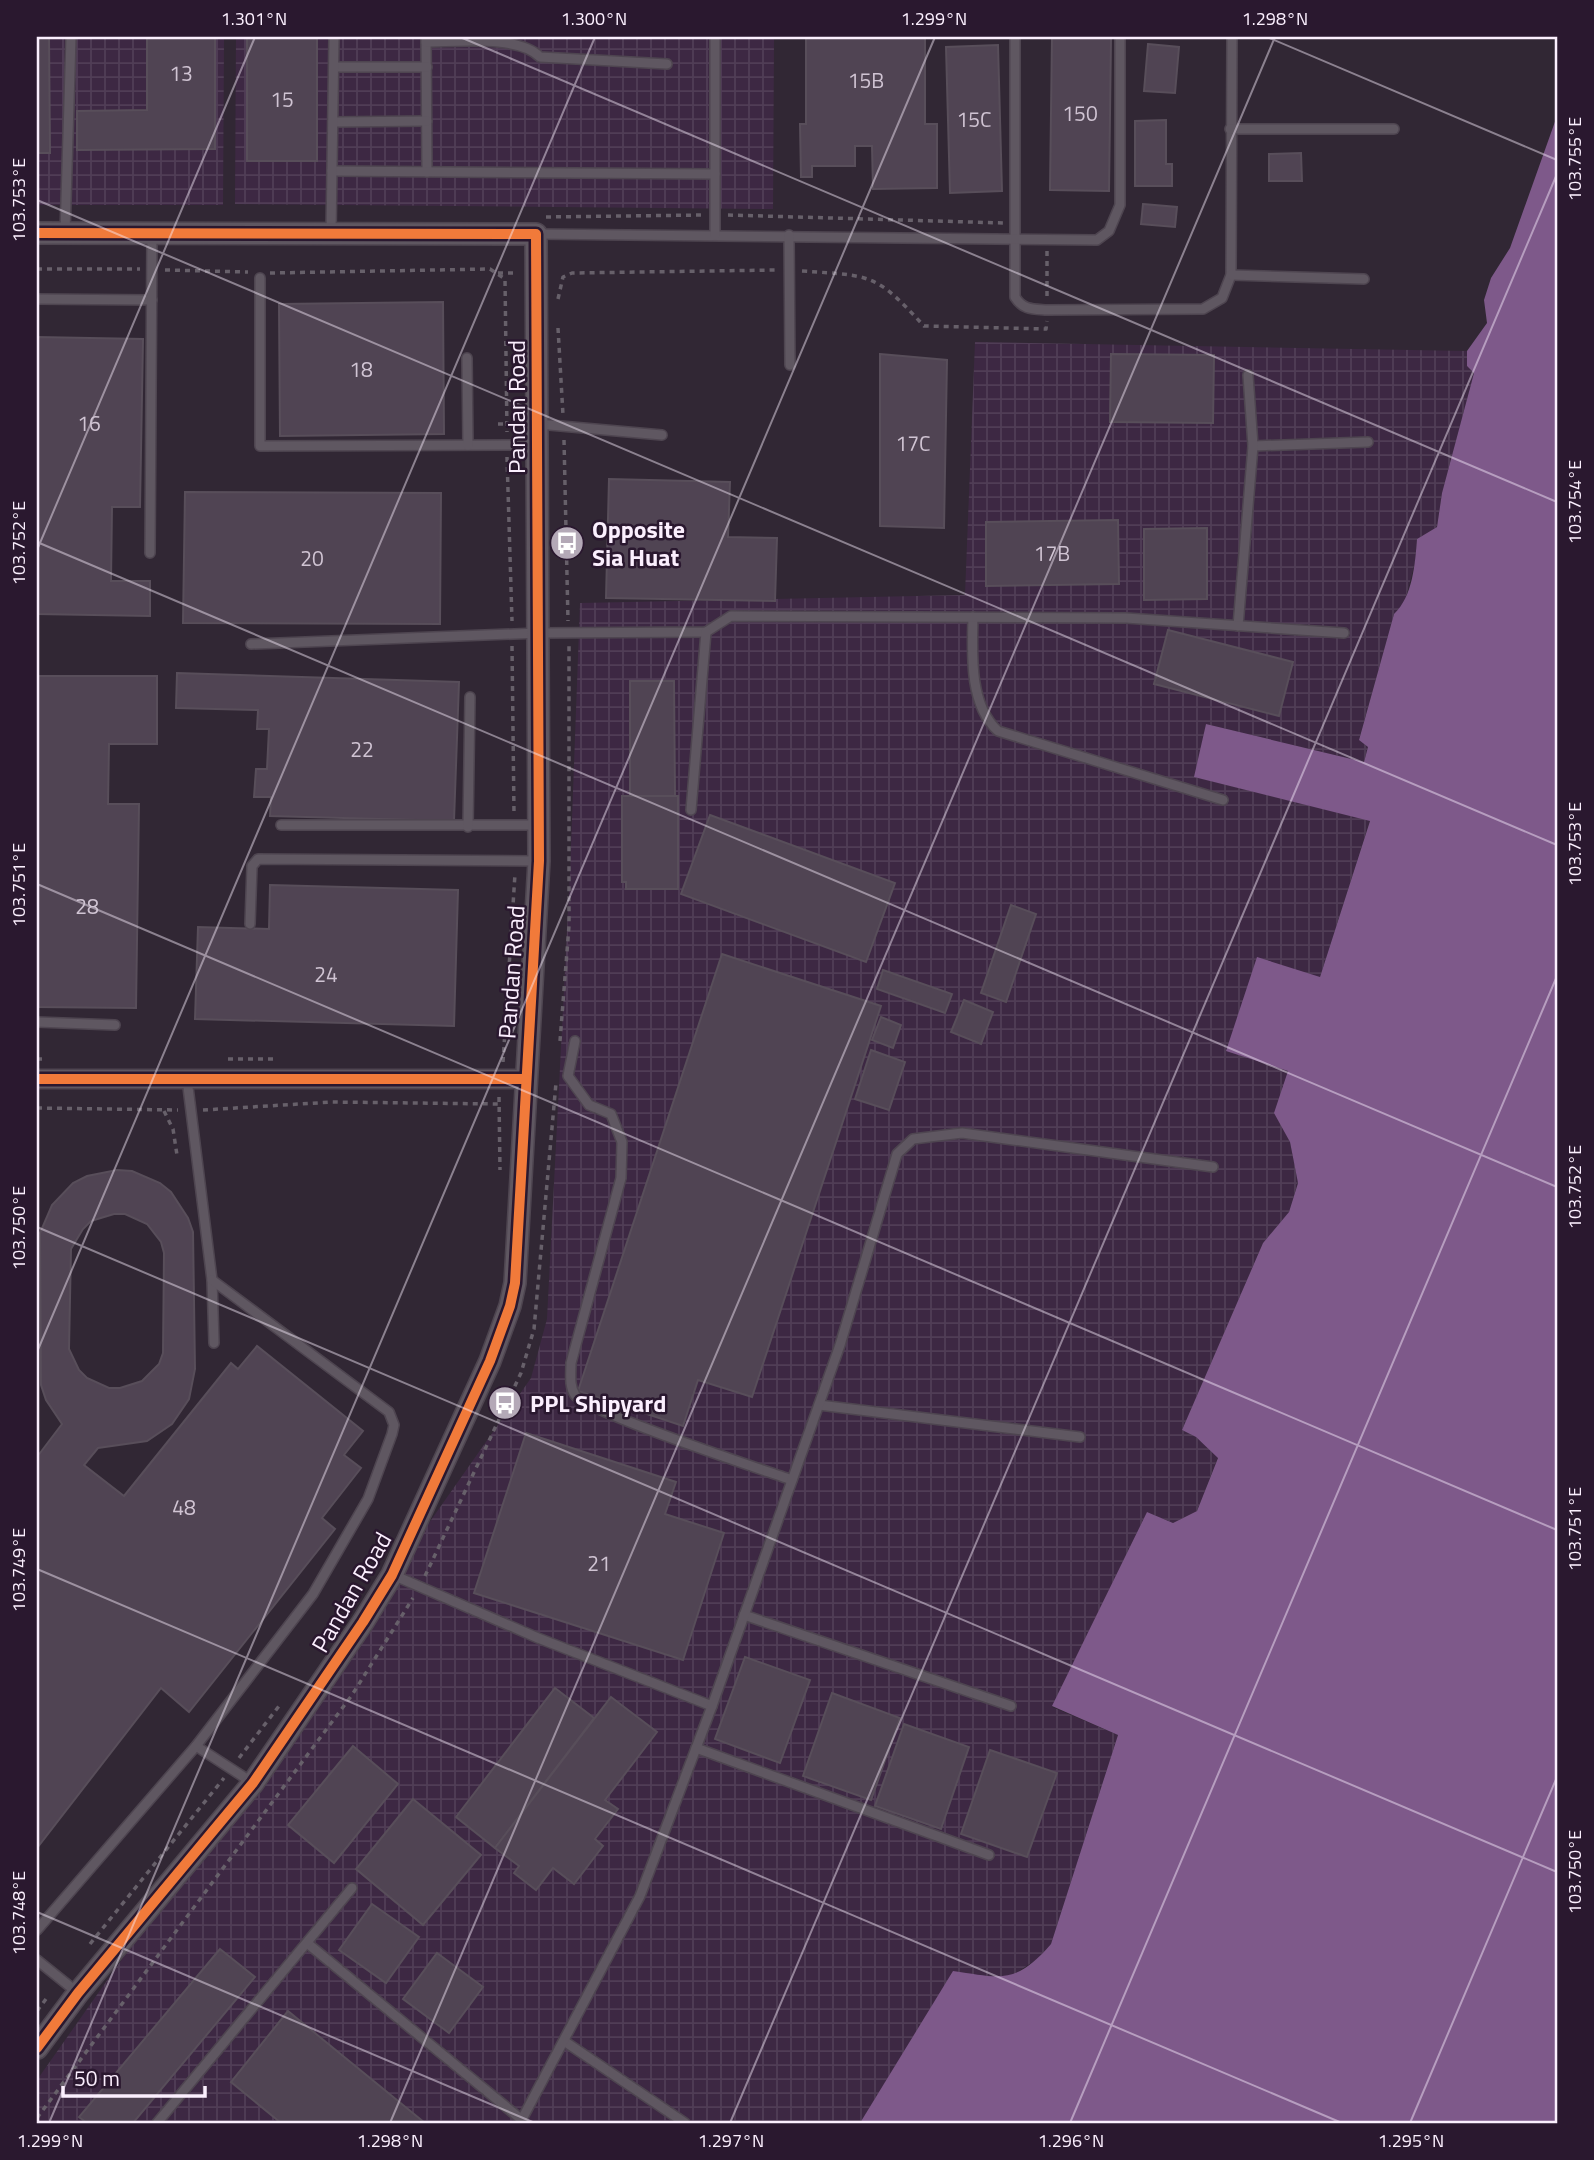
<svg xmlns="http://www.w3.org/2000/svg" width="1594" height="2160" font-family="'Titillium Web',sans-serif">
<style>
.industrial{fill:url(#industrial-grid)}
.water{fill:#7e598a}
.building{fill:#504453;stroke:#584e5a;stroke-width:2;fill-rule:evenodd}
.lines{fill:none;stroke-linecap:round;stroke-linejoin:round}
.service-casing{stroke:#4e4550;stroke-width:12}
.minor-casing{stroke:#4e4550;stroke-width:21}
.tertiary-casing{stroke:#4e4550;stroke-width:24}
.path{stroke:#67606a;stroke-width:3.5;stroke-dasharray:5 5;stroke-linecap:butt}
.service{stroke:#5f5761;stroke-width:9}
.minor{stroke:#5f5761;stroke-width:18}
.tertiary{stroke:#5f5761;stroke-width:21}
.cycleway-casing{stroke:#2a182f;stroke-width:15}
.cycleway{stroke:#f17a3a;stroke-width:10}
.ticks{fill:none;stroke:#fbeffe;stroke-width:2;stroke-opacity:0.45}
.labels{text-anchor:middle;dominant-baseline:central;stroke-width:5;stroke-linejoin:round;paint-order:stroke}
.number-label{font-size:21px;fill:#d0c4d3}
.street-label{font-size:24px;fill:#fbeffe;stroke:#2a182f}
.poi-label{font-size:24px;font-weight:bold;fill:#fbeffe;stroke:#2a182f;text-anchor:start}
.neatline{fill:none;stroke:#fbeffe;stroke-width:2.5}
.ticks-label{font-size:18px;text-anchor:middle;fill:#fbeffe}
</style>
<defs>
<pattern id="industrial-grid" width="8" height="8" patternUnits="userSpaceOnUse" patternTransform="scale(1.75)"><rect width="8" height="8" fill="#3d2843"/><path d="M0 4h8M4 0v8" fill="none" stroke="#503d56"/></pattern>
</defs>
<rect width="100%" height="100%" fill="#312734"/>
<!-- industrial -->
<g class="industrial">
<polygon points="37,37 224,37 223,205 37,205"/>
<polygon points="236,37 774,37 773,209 235,204"/>
<polygon points="975,342 1467,351 1467,366 1474,373 1442,493 1437,527 1417,539 1415,562 1404,605 1394,614 1359,739 1368,747 1364,762 1206,724 1195,777 1370,820 1320,977 1226,1050 1289,1071 1275,1113 1290,1142 1298,1182 1289,1212 1263,1243 1182,1430 1196,1437 1218,1457 1197,1511 1173,1523 1147,1512 1052,1707 1118,1735 1051,1944 1037,1959 1007,1979 953,1972 860,2123 37,2123 37,2080 531,1378 547,1319 570,873 580,603 965,595"/>
</g>
<!-- water -->
<path class="water" d="M1557,116V2123H860L953,1971C1002,1978 1015,1985 1051,1944L1118,1735L1052,1706L1147,1512L1173,1523L1197,1511L1218,1458L1196,1437L1182,1430L1263,1243L1289,1212L1298,1183L1290,1142L1274,1113L1288,1071L1226,1051L1257,957L1320,977L1370,821L1194,777L1206,724L1364,762L1368,747L1359,740L1394,614C1413,596 1415,564 1417,539L1437,527L1442,493L1474,373L1467,366V351L1487,323L1484,300L1491,278L1510,248Z"/>
<!-- building -->
<g class="building">
<polygon points="37,37 49,37 50,153 37,153"/>
<polygon points="147,37 215,37 215,149 77,150 77,111 147,110"/>
<rect x="247" y="37" width="70" height="124"/>
<polygon points="806,37 925,37 925,124 937,124 937,188 873,189 872,146 855,146 855,166 812,166 812,177 801,177 800,124 806,124"/>
<polygon points="1052,37 1111,37 1109,191 1050,190"/>
<polygon points="1148,44 1179,47 1175,93 1144,91"/>
<polygon points="998,45 1002,191 950,193 946,47"/>
<polygon points="1166,120 1166,164 1172,164 1172,186 1135,186 1135,121"/>
<polygon points="1301,153 1302,181 1269,181 1269,154"/>
<polygon points="1143,204 1177,207 1175,227 1141,224"/>
<polygon points="443,302 444,434 280,436 279,304"/>
<polygon points="37,337 143,339 140,507 112,507 111,581 150,581 150,616 37,614"/>
<polygon points="880,354 947,360 944,528 880,526"/>
<polygon points="1111,354 1214,355 1213,423 1110,422"/>
<polygon points="609,479 730,482 728,537 777,538 775,601 606,598"/>
<polygon points="185,492 441,493 440,624 183,623"/>
<polygon points="1118,520 1119,584 986,586 986,522"/>
<polygon points="1207,528 1207,599 1144,600 1144,529"/>
<polygon points="1168,630 1293,662 1279,716 1154,684"/>
<polygon points="177,673 459,682 454,821 270,816 271,797 254,797 256,769 267,769 269,729 257,729 258,710 176,708"/>
<polygon points="37,676 157,676 157,744 109,744 108,804 139,804 136,1008 37,1007"/>
<polygon points="630,681 674,681 675,796 630,796"/>
<polygon points="622,796 678,796 678,889 626,889 626,882 622,882"/>
<polygon points="710,815 895,883 866,962 681,894"/>
<polygon points="270,885 458,890 454,1026 195,1019 198,927 269,929"/>
<polygon points="1011,905 1036,914 1006,1002 981,993"/>
<polygon points="722,954 881,1006 752,1397 698,1380 683,1426 578,1391"/>
<polygon points="883,970 952,994 945,1013 877,989"/>
<polygon points="964,1000 993,1012 981,1044 951,1032"/>
<polygon points="881,1017 901,1025 893,1048 872,1040"/>
<polygon points="871,1050 905,1062 889,1110 855,1099"/>
<path d="M117,1170L132,1171L160,1183L171,1192L188,1218L193,1232L195,1369L189,1399L172,1424L147,1441L98,1448L84,1465L124,1496L231,1363L238,1369L257,1346L363,1431L344,1455L361,1468L322,1518L335,1529L189,1712L161,1688L37,1848V1457L62,1424L46,1400L41,1385L40,1233L52,1205L73,1183L87,1176ZM114,1214H125L147,1224L161,1242L164,1253L163,1353L159,1364L142,1381L120,1388H109L87,1378L79,1370L69,1349L71,1249L83,1229L91,1221Z"/>
<polygon points="526,1433 676,1482 665,1514 724,1533 683,1660 474,1593"/>
<polygon points="745,1657 810,1680 780,1763 715,1739"/>
<polygon points="555,1688 594,1718 495,1848 456,1817"/>
<polygon points="832,1693 900,1718 871,1800 803,1776"/>
<polygon points="611,1697 657,1732 605,1800 618,1809 595,1839 603,1846 574,1884 553,1868 536,1890 514,1873 519,1866 495,1848"/>
<polygon points="904,1724 969,1747 941,1829 875,1806"/>
<polygon points="353,1746 398,1784 334,1863 288,1825"/>
<polygon points="990,1750 1057,1773 1027,1857 961,1834"/>
<polygon points="413,1799 481,1855 423,1925 356,1869"/>
<polygon points="372,1904 419,1937 386,1983 339,1950"/>
<polygon points="220,1949 255,1977 133,2123 87,2123 79,2117"/>
<polygon points="437,1953 483,1987 449,2033 403,1999"/>
<polygon points="288,2011 425,2123 281,2123 231,2082"/>
</g>
<g class="lines">
<!-- service casing -->
<g class="service-casing">
<g id="service">
<polyline points="426,37 427,172"/>
<path d="M1015,37V297C1023,310 1032,309 1047,310L1203,309L1222,298L1231,275L1232,37"/>
<path d="M426,42C457,42 519,35 540,57L667,64"/>
<polyline points="334,67 427,67"/>
<polyline points="333,122 427,121"/>
<polyline points="1230,129 1394,129"/>
<polyline points="332,171 715,174"/>
<polyline points="65,233 71,37"/>
<polyline points="331,233 334,37"/>
<polyline points="537,234 1097,240 1109,231 1120,205 1120,37"/>
<polyline points="715,235 715,37"/>
<polyline points="789,235 790,365"/>
<polyline points="1231,275 1364,279"/>
<polyline points="260,278 260,446 536,445"/>
<polyline points="37,299 152,300"/>
<polyline points="467,358 468,445"/>
<polyline points="538,424 662,435"/>
<polyline points="1253,446 1368,442"/>
<polyline points="150,553 152,234"/>
<path d="M973,617C972,654 969,705 998,731L1223,800"/>
<polyline points="1238,626 1253,446 1248,375"/>
<polyline points="251,644 539,633 706,632 731,616 1126,618 1344,633"/>
<polyline points="691,810 706,632"/>
<polyline points="281,825 537,825"/>
<polyline points="468,827 470,697"/>
<polyline points="250,924 252,866 258,859 539,861"/>
<polyline points="37,1022 115,1025"/>
<path d="M575,1041L568,1076L589,1105L611,1114L622,1142L621,1178L571,1363C571,1374 569,1386 575,1395C587,1412 761,1469 792,1480"/>
<polyline points="187,1079 212,1280 214,1343"/>
<polyline points="819,1405 1080,1437"/>
<polyline points="393,1575 538,1638 712,1706"/>
<polyline points="744,1615 1011,1706"/>
<polyline points="196,1746 253,1783"/>
<polyline points="696,1748 989,1855"/>
<polyline points="37,1930 196,1746 313,1594 368,1499 392,1434 394,1425 389,1412 212,1280"/>
<polyline points="307,1943 522,2120"/>
<polyline points="37,1960 78,1993"/>
<polyline points="564,2041 685,2123"/>
<polyline points="157,2123 352,1888"/>
<polyline points="520,2123 640,1896 712,1706 840,1345 897,1154 913,1139 962,1133 1213,1167"/>
</g>
</g>
<!-- minor casing -->
<g class="minor-casing">
<polyline id="minor" points="37,1079 525,1079"/>
</g>
<!-- tertiary casing -->
<g class="tertiary-casing">
<polyline id="tertiary" points="37,233 536,234 539,861 515,1283 510,1306 490,1361 392,1575 363,1622 253,1783 78,1993 37,2048"/>
</g>
<!-- path -->
<g class="path">
<polyline points="728,215 1004,223"/>
<polyline points="546,217 703,215"/>
<polyline points="1047,251 1047,296"/>
<polyline points="37,269 140,269"/>
<polyline points="165,270 248,272"/>
<path d="M802,271C873,276 875,273 924,326L1046,329L1047,321"/>
<polyline points="270,273 490,269 505,279 507,432"/>
<polyline points="498,273 517,273"/>
<polyline points="558,299 563,277 572,273 777,270"/>
<polyline points="558,328 563,415"/>
<polyline points="498,424 517,424"/>
<polyline points="564,440 568,621"/>
<polyline points="507,457 512,621"/>
<polyline points="512,646 514,814"/>
<polyline points="560,1041 569,926 569,646"/>
<polyline points="37,1059 46,1059"/>
<polyline points="228,1059 273,1059"/>
<polyline points="503,1062 515,874"/>
<polyline points="499,1097 500,1170"/>
<polyline points="37,1108 178,1110"/>
<polyline points="203,1110 332,1102 499,1104"/>
<polyline points="164,1111 173,1129 177,1155"/>
<polyline points="425,1576 521,1373 534,1329 556,1083"/>
<polyline points="239,1758 279,1706"/>
<polyline points="90,1944 224,1778"/>
<polyline points="37,2011 46,1999"/>
<polyline points="37,2118 352,1695 413,1598"/>
</g>
<!-- service -->
<use href="#service" class="service"/>
<!-- minor -->
<use href="#minor" class="minor"/>
<!-- tertiary -->
<use href="#tertiary" class="tertiary"/>
<!-- cycleway casing -->
<g class="cycleway-casing">
<g id="cycleway">
<polyline points="37,233 536,234 539,861 515,1283 510,1306 490,1361 392,1575 363,1622 253,1783 78,1993 37,2048"/>
<polyline points="37,1079 525,1079"/>
</g>
</g>
<!-- cycleway -->
<use href="#cycleway" class="cycleway"/>
</g>
<!-- ticks -->
<path class="ticks" d="M460,37L1557,502M1267,37L1557,160M37,200L1557,845M37,542L1557,1187M37,550L255,37M37,884L1557,1530M37,1227L1557,1872M37,1352L595,37M37,1569L1342,2123M37,1912L535,2123M49,2123L935,37M390,2123L1275,37M730,2123L1557,174M1070,2123L1557,976M1410,2123L1557,1777"/>
<!-- icons -->
<defs>
<g id="bus-disc" transform="scale(1.75)"><circle r="9.5" fill="#b4a9b7" stroke="#2a182f"/><path d="M-5-6H5V4H4V6H2V4H-2V6H-4V4H-5ZM-3.5-4V0h7V-4ZM-3.5 1.2v1.5H-2V1.2ZM2 1.2v1.5H3.5V1.2Z" fill="#fff"/></g>
</defs>
<g fill-rule="evenodd">
<use href="#bus-disc" x="567" y="543"/>
<use href="#bus-disc" x="505" y="1403"/>
</g>
<g class="labels">
<!-- number labels -->
<g class="number-label">
<text x="181" y="73">13</text>
<text x="866" y="80">15B</text>
<text x="282" y="99">15</text>
<text x="1080" y="113">150</text>
<text x="974" y="119">15C</text>
<text x="361" y="369">18</text>
<text x="89" y="423">16</text>
<text x="913" y="443">17C</text>
<text x="1052" y="553">17B</text>
<text x="312" y="558">20</text>
<text x="362" y="749">22</text>
<text x="87" y="906">28</text>
<text x="326" y="974">24</text>
<text x="184" y="1507">48</text>
<text x="599" y="1563">21</text>
</g>
<!-- street labels -->
<g class="street-label">
<text transform="translate(516 407) rotate(-90)">Pandan Road</text>
<text transform="translate(511 972) rotate(-86)">Pandan Road</text>
<text transform="translate(351 1592) rotate(-60)">Pandan Road</text>
</g>
<!-- poi labels -->
<g class="poi-label">
<text x="592" y="529">Opposite<tspan x="592" dy="28">Sia Huat</tspan></text>
<text x="530" y="1403">PPL Shipyard</text>
</g>
</g>
<!-- border -->
<rect width="1594" height="2160" fill="none" stroke="#2a182f" stroke-width="77"/>
<!-- scale -->
<path d="M63 2086v10h142v-10" fill="none" stroke="#fbeffe" stroke-width="3.5"/>
<text x="74" y="2086" font-size="21" fill="#fbeffe" stroke="#2a182f" stroke-width="5" paint-order="stroke">50 m</text>
<rect x="38" y="38" width="1518" height="2084" class="neatline"/>
<g class="ticks-label">
<text x="254" y="25">1.301°N</text>
<text x="594" y="25">1.300°N</text>
<text x="934" y="25">1.299°N</text>
<text x="1275" y="25">1.298°N</text>
<text transform="translate(1575 159) rotate(-90)" y="6">103.755°E</text>
<text transform="translate(19 200) rotate(-90)" y="6">103.753°E</text>
<text transform="translate(1575 502) rotate(-90)" y="6">103.754°E</text>
<text transform="translate(19 543) rotate(-90)" y="6">103.752°E</text>
<text transform="translate(1575 844) rotate(-90)" y="6">103.753°E</text>
<text transform="translate(19 885) rotate(-90)" y="6">103.751°E</text>
<text transform="translate(1575 1187) rotate(-90)" y="6">103.752°E</text>
<text transform="translate(19 1228) rotate(-90)" y="6">103.750°E</text>
<text transform="translate(1575 1529) rotate(-90)" y="6">103.751°E</text>
<text transform="translate(19 1570) rotate(-90)" y="6">103.749°E</text>
<text transform="translate(1575 1872) rotate(-90)" y="6">103.750°E</text>
<text transform="translate(19 1913) rotate(-90)" y="6">103.748°E</text>
<text x="50" y="2147">1.299°N</text>
<text x="390" y="2147">1.298°N</text>
<text x="731" y="2147">1.297°N</text>
<text x="1071" y="2147">1.296°N</text>
<text x="1411" y="2147">1.295°N</text>
</g>
</svg>
